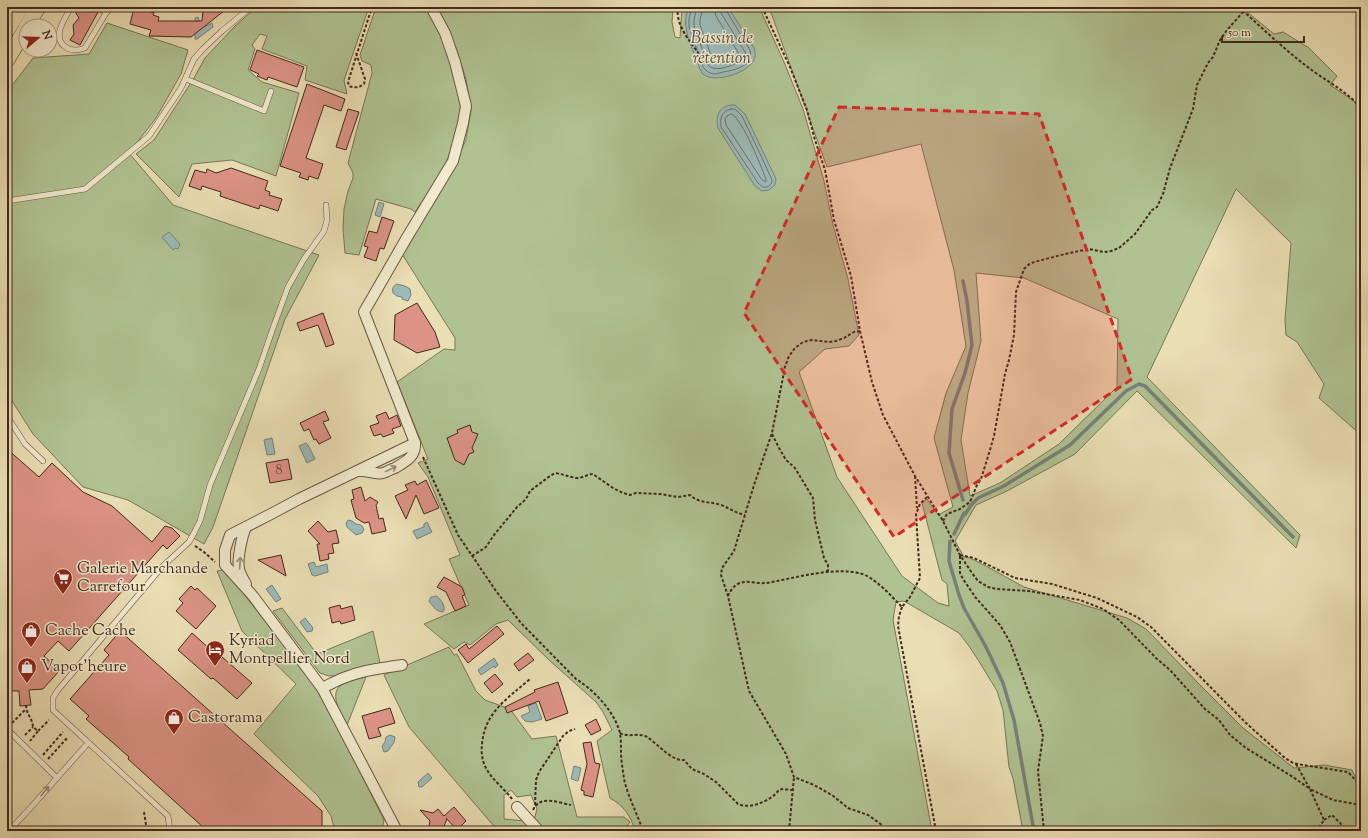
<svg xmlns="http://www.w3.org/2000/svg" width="1368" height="838" font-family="'Sorts Mill Goudy',serif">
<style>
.green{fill:#b0c292;stroke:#787657;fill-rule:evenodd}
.water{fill:#9cbab8;stroke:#78807a}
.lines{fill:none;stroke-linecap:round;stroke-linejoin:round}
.shore{stroke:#6e726a;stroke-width:1}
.stream{stroke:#78807a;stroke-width:3.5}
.building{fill:#dc9385;stroke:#41291c}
.service-casing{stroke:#6b5642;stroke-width:6}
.minor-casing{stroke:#6b5642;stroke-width:12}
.primary-casing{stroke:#41291c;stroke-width:16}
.path{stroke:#41291c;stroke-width:2;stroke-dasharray:3 2;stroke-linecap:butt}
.service{stroke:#f1eace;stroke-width:5}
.minor{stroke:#f1eace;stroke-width:10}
.primary{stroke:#eadeb4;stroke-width:15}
.oneway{stroke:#998a75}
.marked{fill:#d62828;fill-opacity:0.2;stroke:#d62828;stroke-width:3;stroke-dasharray:8 5;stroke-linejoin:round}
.labels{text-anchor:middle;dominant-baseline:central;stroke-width:3;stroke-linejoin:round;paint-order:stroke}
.number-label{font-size:14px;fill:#684436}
.poi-label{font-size:16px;fill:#41291c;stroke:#f1eace;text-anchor:start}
.water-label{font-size:17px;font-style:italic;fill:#584d43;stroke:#f1eace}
</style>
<rect width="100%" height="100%" fill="#eadeb4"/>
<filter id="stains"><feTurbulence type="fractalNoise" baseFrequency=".005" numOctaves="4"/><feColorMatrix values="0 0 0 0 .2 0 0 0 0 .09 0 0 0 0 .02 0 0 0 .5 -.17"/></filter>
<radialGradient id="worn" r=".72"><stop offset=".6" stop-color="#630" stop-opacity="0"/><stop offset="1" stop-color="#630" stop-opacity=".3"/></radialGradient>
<!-- green -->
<g class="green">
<polygon points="257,7 369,7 344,80 347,94 305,80 307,66 262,49 267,36 260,34 252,45 255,49 248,70 262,82 299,93 276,176 232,160 192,164 179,197 136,154 154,140 194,78 205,58 235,26"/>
<polygon points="376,7 427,7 447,49 461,105 460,126 446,163 433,186 415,212 411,209 376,199 359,255 345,253 343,229 344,209 348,191 353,178 353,173 348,163 372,73 371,65 362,61 360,55"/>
<path d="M436,7H673L672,22L675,37L680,38L682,7H759L784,62L803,109L824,181L833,225L848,279L859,335L849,346L825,349L799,372L837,477L902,576L938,603L949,606L947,584L942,580L922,503L927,499L938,515L953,507L934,438L946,393L966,346L954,270L921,144L827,167L769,7H1241L1274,34L1283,32L1309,48L1337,76L1330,85L1354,101L1361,110V435L1319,398L1324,384L1297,342L1286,335L1285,320L1291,243L1236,189L1147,377L1300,535L1296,548L1137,391L1075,454L1007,491L976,505L955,541L964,557L970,558L986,566L1024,587L1127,618L1146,629L1199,684L1243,728L1294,768L1324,765L1352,770L1361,788V831H1023L1013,778L1009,767L1003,710L997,691L980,663L969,646L959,633L904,601L896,602L893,620L932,831H635C631,816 624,806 610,798L597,741L612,730L603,712L596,702L549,660L508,620L496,624L470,645L464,642L454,649L424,624L469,605L449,559L460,555L428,477L418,463L428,459L397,382L444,349L455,350V338L402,254L454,168L466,139L471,110L466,79L456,48ZM976,273L1024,278L1118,319L1117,387L1059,444L1000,483L970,496L961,440L968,393L981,341Z"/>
<polygon points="107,23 188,50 181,74 156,118 129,153 173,205 319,255 285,319 213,527 204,544 128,500 83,487 33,434 7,393 7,92 33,58 89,54"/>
<polygon points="225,570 314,684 330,712 384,820 382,831 335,831 331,816 318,796 254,734 296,684 242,631 217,571"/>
<polygon points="282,608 317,654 373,631 380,663 334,676 329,676 320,673 273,611"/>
<polygon points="449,647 454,655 457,654 476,691 485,700 510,709 532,739 556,736 577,817 624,817 630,822 624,830 544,831 534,820 537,809 531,795 517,797 511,790 504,795 504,819 525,821 534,831 498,831 409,727 384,675"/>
<path d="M366,677L347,725C341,713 326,691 345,683C351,680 359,679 366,677Z"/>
</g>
<!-- water -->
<g class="water">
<path d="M690,7H728L754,48C755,52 756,56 754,60C748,73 714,84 703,74C702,73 701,70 700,69C694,52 678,23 690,7Z"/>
<polygon points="198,17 202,28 212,23 213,27 197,39 195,39 195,18"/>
<path d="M735,105L745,114L776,179L775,185L769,190L762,191L755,186L718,128C715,115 720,104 735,105Z"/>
<polygon points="379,202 384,204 380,217 375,215"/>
<polygon points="169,232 180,244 178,249 175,248 173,250 162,237"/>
<path d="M397,284L405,286L410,289L411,295L408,301L402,299V297L397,296L393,293C392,288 393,286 397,284Z"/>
<polygon points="272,438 275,454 267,455 264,440"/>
<polygon points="306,443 308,445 315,459 307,463 299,446"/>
<polygon points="348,520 352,521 356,524 361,525 364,529 362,533 356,535 347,527 346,523"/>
<polygon points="427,522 432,532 417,539 413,531 424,527 424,524"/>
<polygon points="314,562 316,567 327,564 328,572 315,576 312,575 308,564"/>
<polygon points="272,585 281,599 276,602 266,589"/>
<path d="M436,596C440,598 445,605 444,610L443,612C437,612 432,606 429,601L431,597Z"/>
<polygon points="305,618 313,628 312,631 307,632 300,622"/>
<polygon points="494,658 498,665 495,668 494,666 481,675 478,670"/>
<polygon points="536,703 542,719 532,722 525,721 521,716 530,712 528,706"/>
<path d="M390,735L395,737C395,743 391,746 388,751L384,752L382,746L385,742L386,737Z"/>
<polygon points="574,766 581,768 578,781 571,779"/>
<polygon points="428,773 432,778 422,787 419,787 418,782"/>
</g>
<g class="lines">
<!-- shore -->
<g class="shore">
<path d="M692,7L689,19V27L703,67C706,71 709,73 713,74C716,74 720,73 723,72C735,70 754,66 750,50L726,10L725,7"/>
<path d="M697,7L694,20V26L708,65C715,74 741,64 746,55L745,52L721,13L720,7"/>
<path d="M703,7L700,20V25L713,61L715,62C724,61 734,61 739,54L716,16L714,7"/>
<path d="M731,109H735L742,116L763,160L772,180C772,185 768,188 763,187L758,183L721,127C720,118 721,111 731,109Z"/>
<path d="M732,114C743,121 761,166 766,179V182L762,180L726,125L725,119L727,116Z"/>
</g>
<!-- stream -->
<g class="stream">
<polyline points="963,281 967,301 972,345 965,373 952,409 949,453 963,500"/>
<polyline points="964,515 966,513 971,505 978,498 1004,486 1070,445 1126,391 1139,384 1145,386 1293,537"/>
<polyline points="954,534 964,513"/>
<polyline points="950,541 949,561 959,595 964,608 986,647 1003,683 1014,720 1034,831"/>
</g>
</g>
<!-- building -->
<g class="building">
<polygon points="75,7 94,7 94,10 98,12 80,45 70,40 74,34 73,25 79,18 74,10"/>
<polygon points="204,7 229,7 191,37 149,36 151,30 130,24 134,8 140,10 140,8 154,13 153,15 159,17 158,21 202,21 203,10 204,10"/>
<polygon points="257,50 304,67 297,87 268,77 267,80 257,76 259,74 250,70"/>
<polygon points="307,84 345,99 341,111 324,105 306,158 323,164 318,179 309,176 308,180 299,177 301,173 280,166"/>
<polygon points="348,109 359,112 346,150 336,147"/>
<polygon points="231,168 268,181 265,190 270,192 269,195 282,199 278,211 260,205 259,209 220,196 221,192 202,186 201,190 189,186 195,170 206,173 207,169 216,173"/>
<polygon points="382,217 394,221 384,249 380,248 376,261 364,257 368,247 364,246 369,231 377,233"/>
<polygon points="417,303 435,332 440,347 417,353 394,340 395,315"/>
<polygon points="323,313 334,344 326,347 318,325 300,331 297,323"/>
<polygon points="325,411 329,420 323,422 331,438 319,444 316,439 314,440 309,429 304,431 300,423"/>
<polygon points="386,412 389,419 397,415 401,426 392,429 394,433 383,437 381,434 374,436 370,426 379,423 376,416"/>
<polygon points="470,425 472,432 478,434 472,448 474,452 469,454 464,465 455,460 447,438 458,433 457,430"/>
<polygon points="7,449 39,477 52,463 83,492 112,506 152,542 165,526 172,528 180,536 167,549 163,545 69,651 58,641 44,656 60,670 43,689 29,690 31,705 20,706 19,691 7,691"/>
<polygon points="288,459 292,479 270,483 266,463"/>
<polygon points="426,480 439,508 424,514 416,495 406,519 395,496 408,490 405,485 415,481 417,485"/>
<polygon points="361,487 365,501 370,497 378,502 376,505 379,519 383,518 386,531 372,534 369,522 364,523 356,518 351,500 354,499 352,490"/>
<polygon points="318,521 328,532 336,530 339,543 332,544 334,553 328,554 329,559 320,561 317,544 320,544 308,531"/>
<polygon points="281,555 286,576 258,560"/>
<polygon points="444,577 462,587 465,595 462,596 466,606 455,611 446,592 437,587"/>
<polygon points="191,586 195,590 197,588 216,606 196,629 176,611 183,603 179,599"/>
<polygon points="340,605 341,609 352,606 355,620 341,624 340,621 332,623 329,608"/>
<polygon points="497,626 504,634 468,663 458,650 466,644 469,649"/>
<polygon points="120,631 322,811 322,826 317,831 206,831 204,828 128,759 129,757 86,719 89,716 70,699 109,655 104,650"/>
<polygon points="192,633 221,659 222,657 252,683 237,699 213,678 211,679 178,650"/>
<polygon points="528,653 534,660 519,671 514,664"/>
<polygon points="495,674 503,684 492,693 484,683"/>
<polygon points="558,682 568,713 546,721 539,701 507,713 505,707 535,692 534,690"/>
<polygon points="390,708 395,723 378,728 381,736 369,739 362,716"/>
<polygon points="596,719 601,730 591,735 585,725"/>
<polygon points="591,742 595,763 600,764 593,797 584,795 584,791 581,790 587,764 583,743"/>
<polygon points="454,807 466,821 457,830 446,818 447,819 442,831 428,831 430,821 420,810 433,813 438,809 444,816"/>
</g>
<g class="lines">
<!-- service casing -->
<g class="service-casing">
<g id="service">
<path d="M71,7C65,19 50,38 67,48C72,51 80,50 85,48L106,13L112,7"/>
<polyline points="98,7 106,13"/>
<polyline points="234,9 234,7"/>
<polyline points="186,79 264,111 271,91"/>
<polyline points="7,201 85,189 149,136 181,88 194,59 203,49 222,31 251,7"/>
<polyline points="7,416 25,444 43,461"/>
<polyline points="7,729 56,777"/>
<polyline points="9,831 33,805 88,743"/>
<polyline points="170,831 168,816 53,710 53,698 58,690 162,567 189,542 194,533 200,521 210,485 259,369 273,328 288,287 304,259 324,231 327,220 326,205"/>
</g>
</g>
<!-- minor casing -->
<g class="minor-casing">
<g id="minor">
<path d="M359,471C367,470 375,475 383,473C387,472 391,469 395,468C405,462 416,457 415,443L364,312L406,239L453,161L463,123L466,106L455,62L445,33L431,7"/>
<path d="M246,584C243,579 240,574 239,569C237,559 242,536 246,527"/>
<path d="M322,688C331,684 339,679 349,676C366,669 384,668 402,665"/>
<polyline points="517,807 539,831"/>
<polyline points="397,831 322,688 253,596 225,565 225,550 230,535 271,514 299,499 415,443"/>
</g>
</g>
<!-- primary casing -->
<g class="primary-casing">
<g id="primary">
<polyline points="27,26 38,7"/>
<polyline points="7,30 21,7"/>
<polyline points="7,60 26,28"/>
</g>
</g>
<!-- path -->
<g class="path">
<path d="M678,7C675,26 691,42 701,57"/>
<polyline points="762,7 790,67 807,110 815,140 825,170 834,220 851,276 860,331 872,382 883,415 915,476 943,521 960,555 972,573 978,581 988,587 996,589 1029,591 1080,600 1103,609 1119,620 1156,658 1170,670 1205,709 1219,720 1230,735 1246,748 1293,777 1310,789 1324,820 1320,826 1319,831"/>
<path d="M1239,7C1263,29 1287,52 1313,71C1330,83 1347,92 1361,108"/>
<path d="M356,53L365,79L364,84C359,88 355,88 349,86L348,82L372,7"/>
<polyline points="860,331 854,332 844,338 836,341 829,342 812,340 803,342 795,348 789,356 785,367 772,433 754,485 734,551 722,568 721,575 728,596 749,691 786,754 794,777 814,785 832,795 848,808 868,815 882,825 885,831"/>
<polyline points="772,434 779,448 786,460 795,468 813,498 815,520 824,558 828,565 828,570 826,572"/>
<path d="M423,457L458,535L496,591L521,623L576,679C595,691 614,711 620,733C621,739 621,746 621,751C621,761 623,770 624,779C628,797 637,813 643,831"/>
<polyline points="915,476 917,508"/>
<polyline points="943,521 947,514 960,509 970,502 977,485 981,479 990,450 994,436 1005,374 1009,360 1014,335 1016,292 1024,269 1028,265 1034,262 1069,253 1089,249 1104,252 1111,251 1119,248 1135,234 1152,210 1157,207 1163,194 1170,168 1193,109 1197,85 1208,63 1213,57 1220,40 1227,30 1244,11"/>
<polyline points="195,546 204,552 215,562"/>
<polyline points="960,555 974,558 1015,578 1052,584 1097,598 1137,617 1151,627 1246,723 1285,758 1293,763 1303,765 1348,772 1361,786"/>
<path d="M472,556L486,547L494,535L517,507L526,499L530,491L550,476L555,473C563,474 569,477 577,478C583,478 587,474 593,474L613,488L623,493L630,495L636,493L660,494L678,497L690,495C700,504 709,501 721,505C729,508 736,513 745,515"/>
<polyline points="960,556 960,573 963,579 976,598 1000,625 1010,642 1040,723 1043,736 1038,771 1044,831"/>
<path d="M728,596C730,591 734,585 740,583C747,580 757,584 764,583C770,583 776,581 782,580C807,575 834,568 859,573C874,576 892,597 902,607L910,597L920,578L916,514L920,504L927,497"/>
<polyline points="902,607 899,616 898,626 936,831"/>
<path d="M26,705C26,714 32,717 33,727L38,731L30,741"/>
<polyline points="12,723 26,709"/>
<polyline points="38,731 49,720"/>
<path d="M620,733C628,738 639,732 647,737C658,744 671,761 684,760L692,769L704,774L716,782L738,804C749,809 763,803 772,797C775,795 777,792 779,790C784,788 788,790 792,790"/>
<polyline points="25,735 33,727"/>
<polyline points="43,755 63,732"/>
<polyline points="48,759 68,737"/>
<polyline points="1296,764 1310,789 1333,800 1361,805"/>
<path d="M512,799C504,788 492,780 486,768C482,761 481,752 482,744C485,712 507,699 530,679"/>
<polyline points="535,805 536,780 539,772 563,736 569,731 575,729"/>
<path d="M533,810C540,794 559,803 571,805"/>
<polyline points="144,812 147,831"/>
<polyline points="1324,820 1332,815 1348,831"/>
<polyline points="177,830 182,829"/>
<polyline points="789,831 794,777"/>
</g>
<!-- service -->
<use href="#service" class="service"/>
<!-- minor -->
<use href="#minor" class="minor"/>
<!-- primary -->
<use href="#primary" class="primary"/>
</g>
<!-- one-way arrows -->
<defs><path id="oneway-shaft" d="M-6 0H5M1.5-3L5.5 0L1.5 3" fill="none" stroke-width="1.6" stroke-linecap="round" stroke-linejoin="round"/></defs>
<g class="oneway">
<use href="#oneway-shaft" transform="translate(391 469) rotate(-26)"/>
<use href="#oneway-shaft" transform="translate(240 563) rotate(-87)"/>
<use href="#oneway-shaft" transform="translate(45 791) rotate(-50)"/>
</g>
<!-- marked area -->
<path class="marked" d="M839,107L1039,114L1132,379L894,537L744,313Z"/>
<!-- icons -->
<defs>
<g id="supermarket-pin" transform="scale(1)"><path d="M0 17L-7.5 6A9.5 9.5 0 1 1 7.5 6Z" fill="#8f2418" stroke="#f1eace"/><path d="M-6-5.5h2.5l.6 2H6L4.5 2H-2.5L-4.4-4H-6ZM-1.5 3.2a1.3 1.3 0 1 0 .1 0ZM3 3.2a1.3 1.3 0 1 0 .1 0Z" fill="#fff"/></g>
<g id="shop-pin" transform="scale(1)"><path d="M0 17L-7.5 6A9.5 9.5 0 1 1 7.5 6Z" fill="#8f2418" stroke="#f1eace"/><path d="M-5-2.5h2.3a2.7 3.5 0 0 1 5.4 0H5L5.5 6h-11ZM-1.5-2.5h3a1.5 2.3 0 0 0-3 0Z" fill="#fff"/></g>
<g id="hotel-pin" transform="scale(1)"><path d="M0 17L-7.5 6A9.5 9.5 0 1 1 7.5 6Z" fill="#8f2418" stroke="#f1eace"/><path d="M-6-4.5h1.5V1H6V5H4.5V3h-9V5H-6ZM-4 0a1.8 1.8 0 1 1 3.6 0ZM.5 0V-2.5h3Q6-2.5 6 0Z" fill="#fff"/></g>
</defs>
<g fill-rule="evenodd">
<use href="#supermarket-pin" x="63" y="578"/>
<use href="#shop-pin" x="31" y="631"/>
<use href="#hotel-pin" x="215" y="650"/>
<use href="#shop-pin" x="27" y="667"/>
<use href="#shop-pin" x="174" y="718"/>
</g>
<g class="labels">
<!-- number labels -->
<g class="number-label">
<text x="279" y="471">8</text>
</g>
<!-- poi labels -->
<g class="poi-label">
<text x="77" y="569">Galerie Marchande<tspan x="77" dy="18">Carrefour</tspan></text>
<text x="45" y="631">Cache Cache</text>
<text x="229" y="641">Kyriad<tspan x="229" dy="18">Montpellier Nord</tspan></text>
<text x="41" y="667">Vapot'heure</text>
<text x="188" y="718">Castorama</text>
</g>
<!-- water labels -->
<g class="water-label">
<text x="722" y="39">Bassin de<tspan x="722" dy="20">rétention</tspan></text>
</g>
</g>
<!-- margin -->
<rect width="1368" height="838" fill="none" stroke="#eadeb4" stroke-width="24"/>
<rect x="8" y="8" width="1352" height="822" fill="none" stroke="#41291c" stroke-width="2"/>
<rect x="12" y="12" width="1344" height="814" fill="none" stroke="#41291c"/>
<!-- north arrow -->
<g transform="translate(38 38) rotate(71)"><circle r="19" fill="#f1eace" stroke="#ab9d87"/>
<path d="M0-3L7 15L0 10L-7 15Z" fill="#8f2418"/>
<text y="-6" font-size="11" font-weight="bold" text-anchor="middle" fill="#41291c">N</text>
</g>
<!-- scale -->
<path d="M1222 36v6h82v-6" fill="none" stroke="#41291c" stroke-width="2"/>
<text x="1228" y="36" font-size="12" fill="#41291c" stroke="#f1eace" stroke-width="3" paint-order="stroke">50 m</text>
<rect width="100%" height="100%" filter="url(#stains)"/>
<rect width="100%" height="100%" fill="url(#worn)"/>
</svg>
